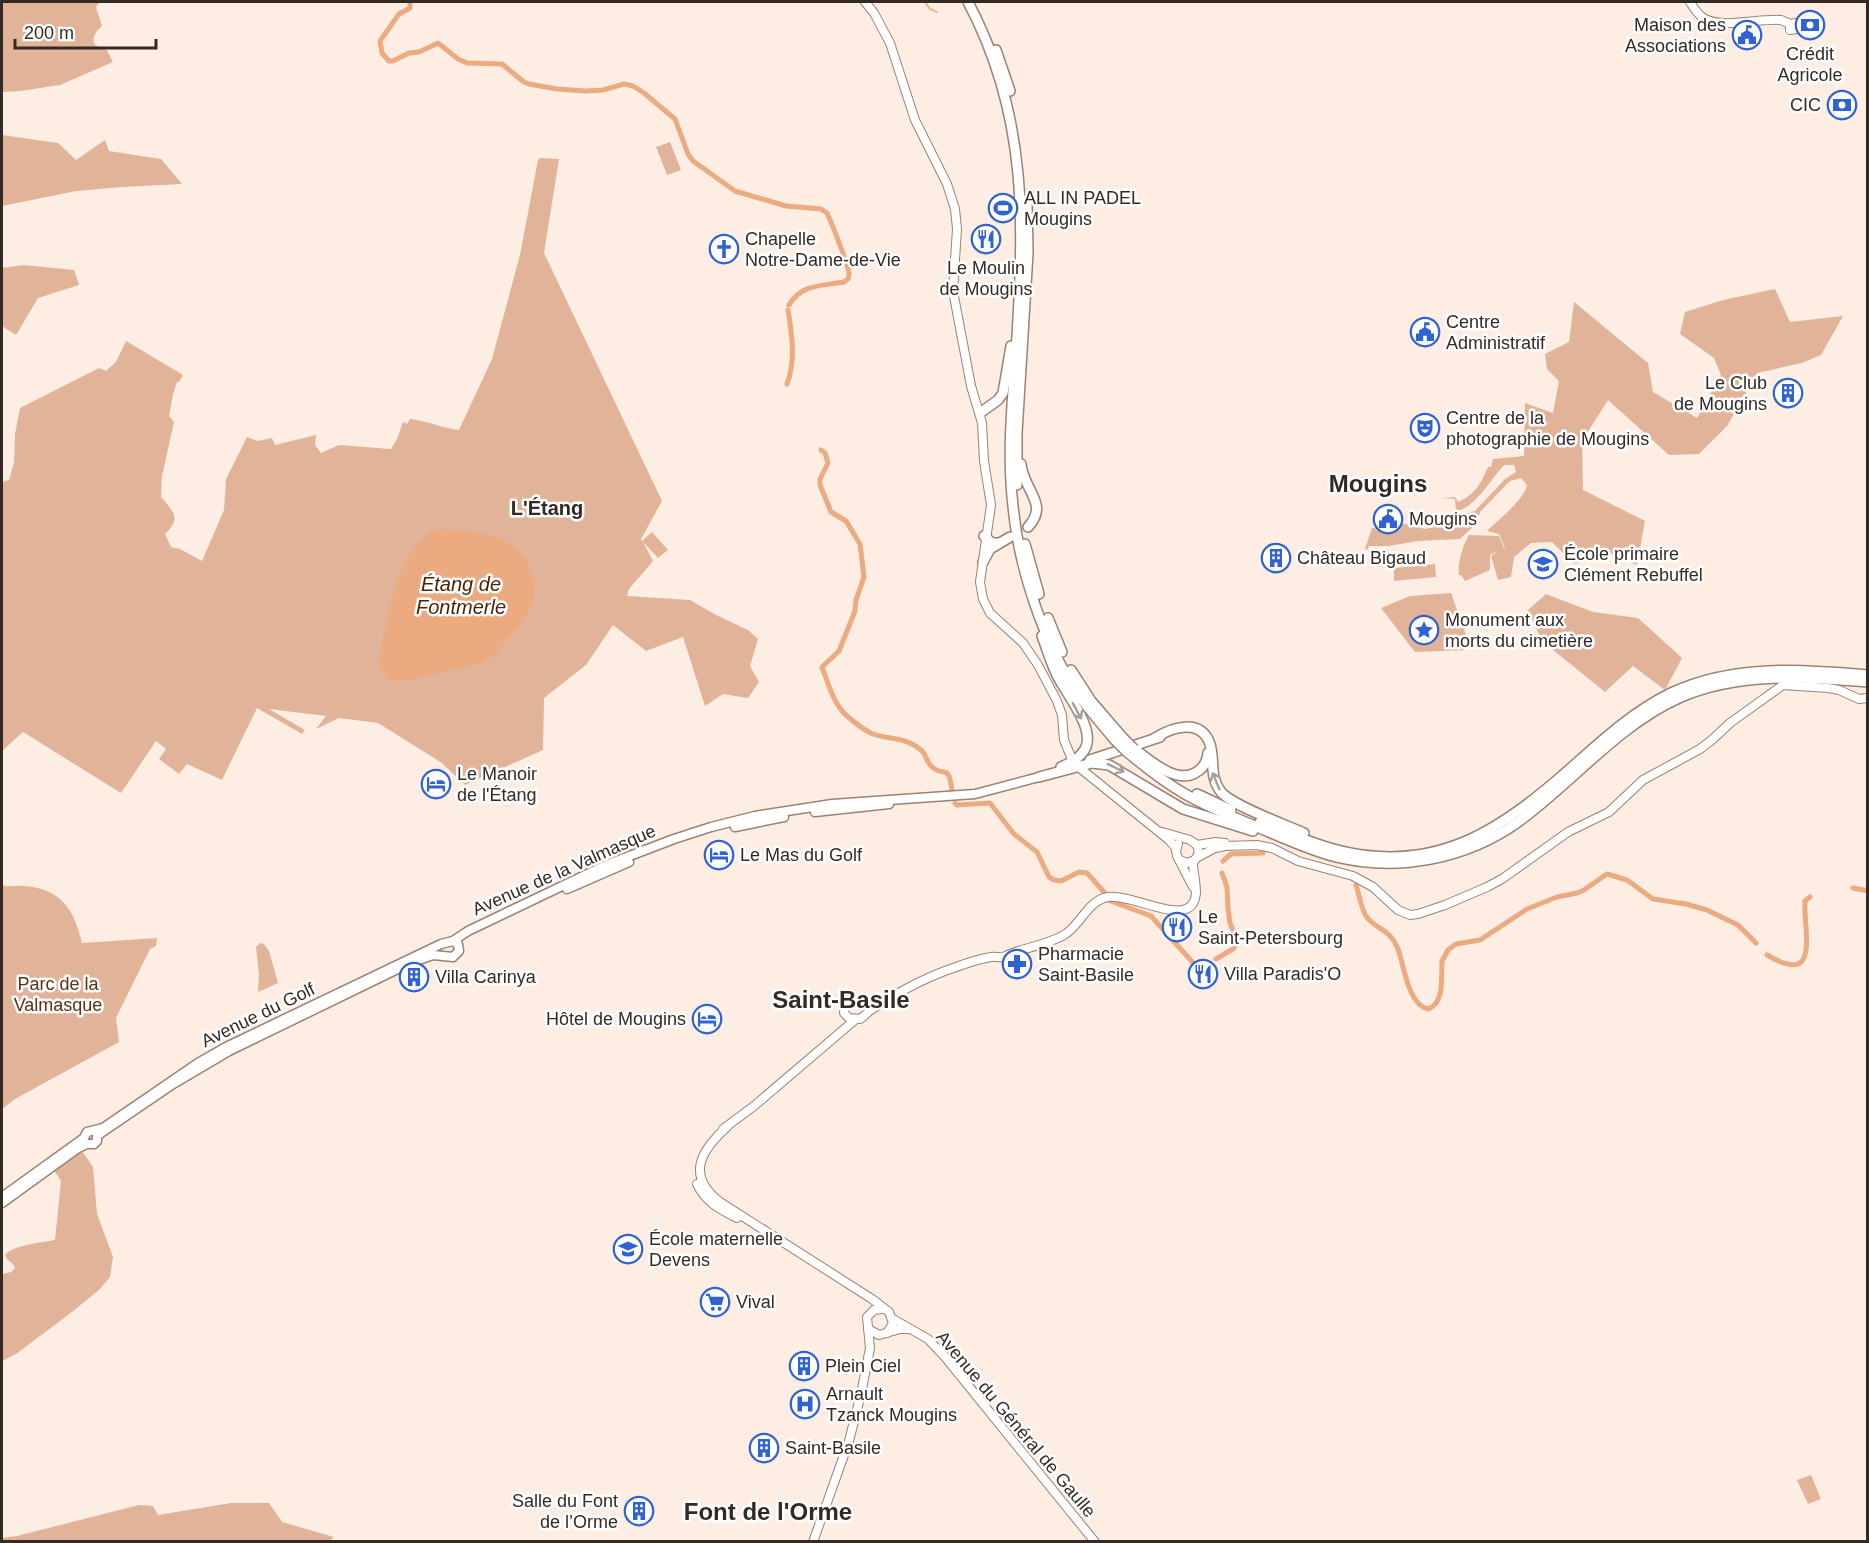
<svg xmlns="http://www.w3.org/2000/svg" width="1869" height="1543" font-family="Helvetica,sans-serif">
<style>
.green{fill:#e1b499}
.water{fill:#ecaa80}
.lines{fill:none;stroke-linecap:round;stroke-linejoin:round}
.stream{stroke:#ecaa80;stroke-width:1.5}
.canal{stroke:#ecaa80;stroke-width:5}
.secondary-casing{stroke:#9b8272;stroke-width:10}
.primary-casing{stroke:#9b8272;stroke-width:11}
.trunk-casing{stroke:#9b8272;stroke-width:12}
.secondary{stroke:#fff;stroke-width:8}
.primary{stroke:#fff;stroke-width:8}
.trunk{stroke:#fff;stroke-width:9}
.trunk-bridge-casing{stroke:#9b8272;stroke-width:12;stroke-linecap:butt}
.trunk-bridge{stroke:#fff;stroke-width:9}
.oneway{stroke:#a49f9c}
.labels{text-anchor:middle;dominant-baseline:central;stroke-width:5;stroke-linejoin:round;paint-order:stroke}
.poi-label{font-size:18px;fill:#342a24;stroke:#fff;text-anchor:start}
.street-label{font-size:18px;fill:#342a24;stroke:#fff}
.park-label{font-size:18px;fill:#5c3011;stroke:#fff}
.neighbourhood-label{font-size:20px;font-weight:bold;fill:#342a24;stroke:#fff}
.water-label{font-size:20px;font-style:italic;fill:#4d2302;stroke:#fff}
.district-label{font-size:24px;font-weight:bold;fill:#342a24;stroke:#fff}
</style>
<rect width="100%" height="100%" fill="#feede3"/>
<!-- green -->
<g class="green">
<path d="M2,2H100L96,7L102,26C96,31 91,38 95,45L107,50L113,62L60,85L20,91L2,92Z"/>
<polygon points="2,135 58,143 76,160 105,140 109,151 161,159 182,184 122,187 76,191 2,206"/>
<polygon points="670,142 681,170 667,175 656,147"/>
<path d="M540,158L559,159L544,253L662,501L641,539L642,541L652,532L668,550L658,558L643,542L653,561L629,589L627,596L690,600L716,615L748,630L758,639L750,666L759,682L748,698L723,694L705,706L683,637L646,651L613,625L586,665L544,698L543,750L465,785L442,763L378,723L339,718L316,729L326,716L269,709L305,730L302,734L257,708L222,780L187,764L179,774L159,759L166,749L156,741L121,793L23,732L2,751V482L9,480L14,463L15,434L20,408L99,368L106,371L116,362L126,341L183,375L179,382H177L173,394L169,416L174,422L162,476L161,497C173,511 182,518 165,534L171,547L180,549L202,561L224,510L226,479L247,437L258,441L272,438L275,445L316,435L315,445L321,453L339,445L391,449L397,439L403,422L407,424L410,419C428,421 442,428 459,430L492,359L520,255L538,160Z"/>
<polygon points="24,265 74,270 79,285 38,298 16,335 2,326 2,268"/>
<path d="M1775,289L1790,322L1843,316L1821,355L1802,363L1757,373L1727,426L1699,454L1669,455L1608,400L1582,441L1583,490L1645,521L1637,565L1604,551L1574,564L1552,542L1531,543L1514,557L1511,577L1498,580L1491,556L1498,551L1490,555V570L1465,581L1461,575H1459C1457,564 1463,545 1469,535L1499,536L1504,548H1505L1499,534L1487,531C1497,521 1525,499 1527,485L1521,478L1510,481L1480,512V514L1471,519L1456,516L1475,511L1505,479L1516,472L1514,465H1504C1492,478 1474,509 1456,511L1455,499L1443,498L1455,497L1458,502C1475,495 1481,483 1488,467H1491L1493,459L1524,456L1525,403L1553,413L1559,381L1547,369L1545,354L1569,342L1574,302L1648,363L1653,392L1697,418L1721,375L1714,358L1680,334L1685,312L1723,300Z"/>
<path d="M1454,521C1464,523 1473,522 1480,522L1467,532L1460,539L1418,541L1388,546H1369L1367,550L1365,549L1372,528L1396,531L1401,523L1425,529L1436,527L1447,522Z"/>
<polygon points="1435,564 1436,577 1394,581 1394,568"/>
<polygon points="1451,593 1466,635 1464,650 1415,652 1381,608 1410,596"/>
<polygon points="1546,594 1593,612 1638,618 1682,658 1665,690 1633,666 1605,692 1542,641 1528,610"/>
<path d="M2,885C9,888 17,885 25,886C61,889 74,909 82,943L157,938L156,946L150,949L116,1018L119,1042L15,1099L2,1109Z"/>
<polygon points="260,943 264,944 269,951 278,983 258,992 259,974 256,947"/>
<path d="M82,1151L93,1167L97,1214L113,1257L110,1277L100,1289L72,1312L16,1354L2,1361V1274L11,1272L15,1268L13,1264L7,1259L5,1254C18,1244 40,1243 55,1240L61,1181L54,1170Z"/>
<polygon points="1811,1475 1821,1499 1808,1504 1797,1480"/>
<polygon points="231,1503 269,1503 282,1522 334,1537 329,1542 2,1541 2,1538 17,1536 139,1505 153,1506 158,1515"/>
</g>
<!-- water -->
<path class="water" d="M441,529C476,532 522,534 532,574C535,584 535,596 531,606C524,627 503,638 495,658L492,656L484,659L483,663L405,681L389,680L380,668L379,658C388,620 395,558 428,534C431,531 437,530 441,529Z"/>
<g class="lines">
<!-- stream -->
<polyline class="stream" points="925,2 930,9 937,12"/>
<!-- canal -->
<g class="canal">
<path d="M410,2V8L399,14L380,41L382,53L389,61H393L409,53L419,52L438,43L458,59L467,63L502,64L524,82L529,84L557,89L586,91L603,90L624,84L633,86L644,93L675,119L688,154L693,161L735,191L786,206L821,209L827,213C830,219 850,269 849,274C849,279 848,279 844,282C822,286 801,284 789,305"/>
<path d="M787,384C796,360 792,335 788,310"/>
<path d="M821,450L825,453L828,463L820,479V485L831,512L846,521L860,544L864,577L856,600L855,611L839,651L822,667C828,683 834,705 847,716C854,722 865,731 873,734C890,740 907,737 921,750C926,754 926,761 931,766C944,779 948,761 952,790"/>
<polyline points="955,803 957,805 990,803 1014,834 1037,852 1049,877 1054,880 1061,881 1079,872 1087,873 1104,892"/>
<polyline points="1223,861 1231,854 1263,853"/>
<path d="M1356,885C1359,894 1361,908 1366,916C1375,930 1389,927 1398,949C1404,965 1408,1005 1428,1009C1445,1004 1441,975 1442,961L1448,950L1456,944L1480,940L1527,909L1557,897L1577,893L1584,890L1607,874L1627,880L1653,899L1686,904L1707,910L1738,925L1756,943"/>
<polyline points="1853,888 1868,891"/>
<polyline points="1108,900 1151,916 1195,965 1199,967"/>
<path d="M1767,955C1822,988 1803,930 1805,901L1810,897"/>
<polyline points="1216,959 1233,949 1238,942 1230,923 1228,908 1227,887 1222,873"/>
</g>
<!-- secondary casing -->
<g class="secondary-casing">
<g id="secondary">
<polyline points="865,2 874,13 890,43 915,120 947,184 955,209 957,229 953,291 971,386 982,423 984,461 991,505 980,582 983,599 990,613 1023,643 1038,665 1057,701 1062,715 1064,740 1071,757"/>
<path d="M1690,2C1693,7 1697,13 1702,17C1719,30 1760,18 1781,20L1790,24L1796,23V29L1790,30V24"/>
<polyline points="1081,769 1169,840 1176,848"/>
<polyline points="1162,832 1190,840 1197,845 1199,853 1195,860 1187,863 1180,860"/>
<polyline points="1178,844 1176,851 1177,856 1193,887"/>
<polyline points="1197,845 1216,842 1225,843"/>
<polyline points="1196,858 1215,848 1225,846 1257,845 1272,848 1298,861 1353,876 1373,887 1398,910 1410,915 1418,914 1445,905 1487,887 1502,879 1568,832 1609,812 1643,780 1700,749 1713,739 1730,723 1783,685 1828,688 1839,690 1859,699 1868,698"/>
<path d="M885,1000L862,1003L852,1001L845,1006L844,1013L849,1018L860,1019C865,1016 868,1011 874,1008C900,991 926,977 956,967C967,963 979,959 991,957C996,956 999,958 1003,957C1010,954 1017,951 1025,949C1038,945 1052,942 1064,935C1080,926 1088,900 1108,897C1129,894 1172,918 1188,908C1203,899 1192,875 1193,861"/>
<path d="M727,1127C700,1151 686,1176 720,1202L872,1299L889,1312L893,1323L887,1333"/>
<polyline points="723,1129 754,1106 856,1019"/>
<path d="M697,1184C705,1202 721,1210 737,1218"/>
<polyline points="893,1319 928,1339 945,1357 1095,1542"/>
<polyline points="868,1329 879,1335 900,1329 910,1329"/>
<polyline points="813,1542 849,1441 861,1394 870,1348 867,1317 874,1310 882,1309"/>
</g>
</g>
<!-- primary casing -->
<g class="primary-casing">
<g id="primary">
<polyline points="815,812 889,804"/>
<polyline points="735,827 784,817"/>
<polyline points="567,889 629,862"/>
<polyline points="453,941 468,931 606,865 674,839 711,827 755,816 832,804 975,794 1039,777"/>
<polyline points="2,1197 84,1138 87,1132 103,1128 198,1063 226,1047 441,944 453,941 458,944 459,951 453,957 433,955 410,963 229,1051 173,1084 101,1133 97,1136 97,1141 94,1144 87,1144 78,1148 2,1203"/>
</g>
</g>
<!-- trunk casing -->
<g class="trunk-casing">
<g id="trunk">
<path d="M968,2C1029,117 1024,226 1016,352C1012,403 1007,455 1013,506C1019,570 1044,644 1080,697C1091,712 1103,726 1115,740"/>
<polyline points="996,50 1010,91"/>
<polyline points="980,413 998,400 1003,393 1011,346"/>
<path d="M1021,464C1023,490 1050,504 1028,527"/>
<polyline points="1017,485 1017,433 1028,253 1027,202"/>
<polyline points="984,536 992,543 999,543"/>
<polyline points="1025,544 1039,594"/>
<polyline points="983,562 990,549 1010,537"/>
<polyline points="1048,618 1062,652"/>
<path d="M1042,636C1047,649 1051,663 1057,675C1066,694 1094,726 1086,747C1081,758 1070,763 1061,767"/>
<polyline points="1071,670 1091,701 1122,737"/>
<path d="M1155,738C1172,727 1201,718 1210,744C1215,761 1209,777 1221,792C1233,806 1286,825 1304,833"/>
<path d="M1134,749C1150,760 1175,784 1195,773C1203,769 1207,762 1208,753"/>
<path d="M1126,751C1145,767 1164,782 1185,794C1208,807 1231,816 1255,826C1281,837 1308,850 1336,857C1398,872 1466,859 1518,822C1572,783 1617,726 1679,698C1738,672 1806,677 1868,682"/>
<polyline points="1090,760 1160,737"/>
<polyline points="1039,777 1092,763 1109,765 1183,809 1253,831"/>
<polyline points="1197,794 1231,810"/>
<path d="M1260,822C1289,833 1319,847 1350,853C1438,870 1499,831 1563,775C1597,745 1630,713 1671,693C1732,664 1802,669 1868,675"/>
</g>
</g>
<!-- secondary -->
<use href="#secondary" class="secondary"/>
<!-- primary -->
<use href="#primary" class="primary"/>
<!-- trunk -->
<use href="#trunk" class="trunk"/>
<!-- trunk-bridge casing -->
<g class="trunk-bridge-casing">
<g id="trunk-bridge">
<polyline points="1122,737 1134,749"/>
<polyline points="1115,740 1126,751"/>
</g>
</g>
<!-- trunk-bridge -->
<use href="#trunk-bridge" class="trunk-bridge"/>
</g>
<!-- one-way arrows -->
<defs><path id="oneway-shaft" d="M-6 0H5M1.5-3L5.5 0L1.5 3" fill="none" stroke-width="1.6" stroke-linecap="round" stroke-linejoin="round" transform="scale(1.5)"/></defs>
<g class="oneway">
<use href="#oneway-shaft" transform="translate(1077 711) rotate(62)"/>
<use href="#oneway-shaft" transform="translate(1116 768) rotate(26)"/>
<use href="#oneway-shaft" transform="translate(1216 781) rotate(-112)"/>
</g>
<!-- icons -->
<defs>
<g id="bank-ring" transform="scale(1.5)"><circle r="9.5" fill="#fff" stroke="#3063d2" stroke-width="1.5"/><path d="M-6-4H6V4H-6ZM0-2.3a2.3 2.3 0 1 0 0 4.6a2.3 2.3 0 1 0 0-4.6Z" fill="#3063d2"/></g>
<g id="civic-ring" transform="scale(1.5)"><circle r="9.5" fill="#fff" stroke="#3063d2" stroke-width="1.5"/><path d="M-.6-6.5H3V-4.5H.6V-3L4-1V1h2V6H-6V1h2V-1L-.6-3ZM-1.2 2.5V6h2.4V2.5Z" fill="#3063d2"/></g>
<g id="stadium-ring" transform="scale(1.5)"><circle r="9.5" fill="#fff" stroke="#3063d2" stroke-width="1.5"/><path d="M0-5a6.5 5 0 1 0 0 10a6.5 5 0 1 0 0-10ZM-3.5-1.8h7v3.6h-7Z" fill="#3063d2"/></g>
<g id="restaurant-ring" transform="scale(1.5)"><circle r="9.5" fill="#fff" stroke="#3063d2" stroke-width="1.5"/><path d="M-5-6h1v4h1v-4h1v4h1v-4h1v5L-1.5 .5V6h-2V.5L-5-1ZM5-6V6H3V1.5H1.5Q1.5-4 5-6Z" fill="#3063d2"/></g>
<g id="church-ring" transform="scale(1.5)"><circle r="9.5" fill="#fff" stroke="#3063d2" stroke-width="1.5"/><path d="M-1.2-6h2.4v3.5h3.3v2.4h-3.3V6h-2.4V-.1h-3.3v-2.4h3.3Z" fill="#3063d2"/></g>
<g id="building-ring" transform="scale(1.5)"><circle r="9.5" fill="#fff" stroke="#3063d2" stroke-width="1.5"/><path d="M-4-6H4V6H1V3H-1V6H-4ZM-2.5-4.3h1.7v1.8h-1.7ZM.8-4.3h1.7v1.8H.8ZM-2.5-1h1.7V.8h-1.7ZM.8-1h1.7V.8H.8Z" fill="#3063d2"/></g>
<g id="theatre-ring" transform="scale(1.5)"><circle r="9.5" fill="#fff" stroke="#3063d2" stroke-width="1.5"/><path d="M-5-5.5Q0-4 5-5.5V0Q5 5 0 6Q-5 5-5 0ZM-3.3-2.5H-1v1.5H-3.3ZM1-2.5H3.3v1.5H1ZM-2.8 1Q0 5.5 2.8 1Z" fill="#3063d2"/></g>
<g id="school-ring" transform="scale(1.5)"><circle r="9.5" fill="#fff" stroke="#3063d2" stroke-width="1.5"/><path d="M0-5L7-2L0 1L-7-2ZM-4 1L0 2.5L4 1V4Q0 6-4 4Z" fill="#3063d2"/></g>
<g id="sight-ring" transform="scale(1.5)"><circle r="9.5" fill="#fff" stroke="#3063d2" stroke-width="1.5"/><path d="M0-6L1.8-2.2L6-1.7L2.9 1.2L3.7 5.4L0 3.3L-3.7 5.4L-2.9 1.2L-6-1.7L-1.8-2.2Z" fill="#3063d2"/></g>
<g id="hotel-ring" transform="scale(1.5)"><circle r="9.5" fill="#fff" stroke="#3063d2" stroke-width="1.5"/><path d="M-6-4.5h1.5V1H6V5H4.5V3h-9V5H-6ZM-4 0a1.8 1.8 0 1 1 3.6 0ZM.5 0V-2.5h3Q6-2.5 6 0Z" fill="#3063d2"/></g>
<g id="pharmacy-ring" transform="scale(1.5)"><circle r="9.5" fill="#fff" stroke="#3063d2" stroke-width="1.5"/><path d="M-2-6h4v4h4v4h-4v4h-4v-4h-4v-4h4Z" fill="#3063d2"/></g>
<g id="supermarket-ring" transform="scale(1.5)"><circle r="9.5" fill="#fff" stroke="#3063d2" stroke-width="1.5"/><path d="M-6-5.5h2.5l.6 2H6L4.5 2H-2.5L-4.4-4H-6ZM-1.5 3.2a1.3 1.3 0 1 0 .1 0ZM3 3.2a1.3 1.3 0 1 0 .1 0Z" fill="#3063d2"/></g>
<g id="hospital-ring" transform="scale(1.5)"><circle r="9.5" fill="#fff" stroke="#3063d2" stroke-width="1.5"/><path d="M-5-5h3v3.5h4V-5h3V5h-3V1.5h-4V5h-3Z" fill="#3063d2"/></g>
</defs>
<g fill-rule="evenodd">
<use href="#bank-ring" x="1810" y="25"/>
<use href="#civic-ring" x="1747" y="35"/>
<use href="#bank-ring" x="1842" y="105"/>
<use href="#stadium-ring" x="1003" y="208"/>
<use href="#restaurant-ring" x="986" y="239"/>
<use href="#church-ring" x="724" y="249"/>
<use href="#civic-ring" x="1425" y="332"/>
<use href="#building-ring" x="1788" y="393"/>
<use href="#theatre-ring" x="1425" y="428"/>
<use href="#civic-ring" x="1388" y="519"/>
<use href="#building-ring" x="1276" y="558"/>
<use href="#school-ring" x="1543" y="564"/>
<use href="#sight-ring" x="1424" y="630"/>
<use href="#hotel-ring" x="436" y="784"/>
<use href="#hotel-ring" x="719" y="855"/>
<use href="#restaurant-ring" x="1177" y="927"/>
<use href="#pharmacy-ring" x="1017" y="964"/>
<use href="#restaurant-ring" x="1203" y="974"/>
<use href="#building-ring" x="414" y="977"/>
<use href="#hotel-ring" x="707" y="1019"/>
<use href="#school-ring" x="628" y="1249"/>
<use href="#supermarket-ring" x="715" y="1302"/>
<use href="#building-ring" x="804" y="1366"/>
<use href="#hospital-ring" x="805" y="1404"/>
<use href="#building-ring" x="764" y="1448"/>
<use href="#building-ring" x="639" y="1511"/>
</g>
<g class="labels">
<!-- poi labels -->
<g class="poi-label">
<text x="1726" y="25" text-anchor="end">Maison des<tspan x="1726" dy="21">Associations</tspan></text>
<text x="1810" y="54" text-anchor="middle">Crédit<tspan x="1810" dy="21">Agricole</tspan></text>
<text x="1821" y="105" text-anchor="end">CIC</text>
<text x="1024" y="198">ALL IN PADEL<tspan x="1024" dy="21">Mougins</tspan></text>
<text x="745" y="239">Chapelle<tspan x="745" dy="21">Notre-Dame-de-Vie</tspan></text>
<text x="986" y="268" text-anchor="middle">Le Moulin<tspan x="986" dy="21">de Mougins</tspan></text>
<text x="1446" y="322">Centre<tspan x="1446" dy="21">Administratif</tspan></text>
<text x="1767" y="383" text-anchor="end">Le Club<tspan x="1767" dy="21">de Mougins</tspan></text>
<text x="1446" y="418">Centre de la<tspan x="1446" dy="21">photographie de Mougins</tspan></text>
<text x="1409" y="519">Mougins</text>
<text x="1564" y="554">École primaire<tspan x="1564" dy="21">Clément Rebuffel</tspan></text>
<text x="1297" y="558">Château Bigaud</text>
<text x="1445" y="620">Monument aux<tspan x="1445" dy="21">morts du cimetière</tspan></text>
<text x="457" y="774">Le Manoir<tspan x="457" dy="21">de l'Étang</tspan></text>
<text x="740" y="855">Le Mas du Golf</text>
<text x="1198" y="917">Le<tspan x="1198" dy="21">Saint-Petersbourg</tspan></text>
<text x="1038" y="954">Pharmacie<tspan x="1038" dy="21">Saint-Basile</tspan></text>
<text x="1224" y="974">Villa Paradis'O</text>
<text x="435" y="977">Villa Carinya</text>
<text x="686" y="1019" text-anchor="end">Hôtel de Mougins</text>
<text x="649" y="1239">École maternelle<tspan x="649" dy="21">Devens</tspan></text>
<text x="736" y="1302">Vival</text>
<text x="825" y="1366">Plein Ciel</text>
<text x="826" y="1394">Arnault<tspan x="826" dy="21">Tzanck Mougins</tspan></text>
<text x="785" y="1448">Saint-Basile</text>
<text x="618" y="1501" text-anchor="end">Salle du Font<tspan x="618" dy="21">de l’Orme</tspan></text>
</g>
<!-- street labels -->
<g class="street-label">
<text transform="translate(564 870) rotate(-24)">Avenue de la Valmasque</text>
<text transform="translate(258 1015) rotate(-26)">Avenue du Golf</text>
<text transform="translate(1016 1424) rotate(50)">Avenue du Général de Gaulle</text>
</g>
<!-- park labels -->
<g class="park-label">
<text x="58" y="984">Parc de la<tspan x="58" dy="21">Valmasque</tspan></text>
</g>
<!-- neighbourhood labels -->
<g class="neighbourhood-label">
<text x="547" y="508">L'Étang</text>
</g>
<!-- water labels -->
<g class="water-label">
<text x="461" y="584">Étang de<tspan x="461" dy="23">Fontmerle</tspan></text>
</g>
<!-- district labels -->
<g class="district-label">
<text x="1378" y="483">Mougins</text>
<text x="841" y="999">Saint-Basile</text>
<text x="768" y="1511">Font de l'Orme</text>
</g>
</g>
<!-- border -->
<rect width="1869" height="1543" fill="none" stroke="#342a24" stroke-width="6"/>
<!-- scale -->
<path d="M15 39v9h141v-9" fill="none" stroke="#342a24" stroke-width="3"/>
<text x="24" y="39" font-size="18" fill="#342a24" stroke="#ffffff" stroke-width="4.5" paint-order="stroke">200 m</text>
</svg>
